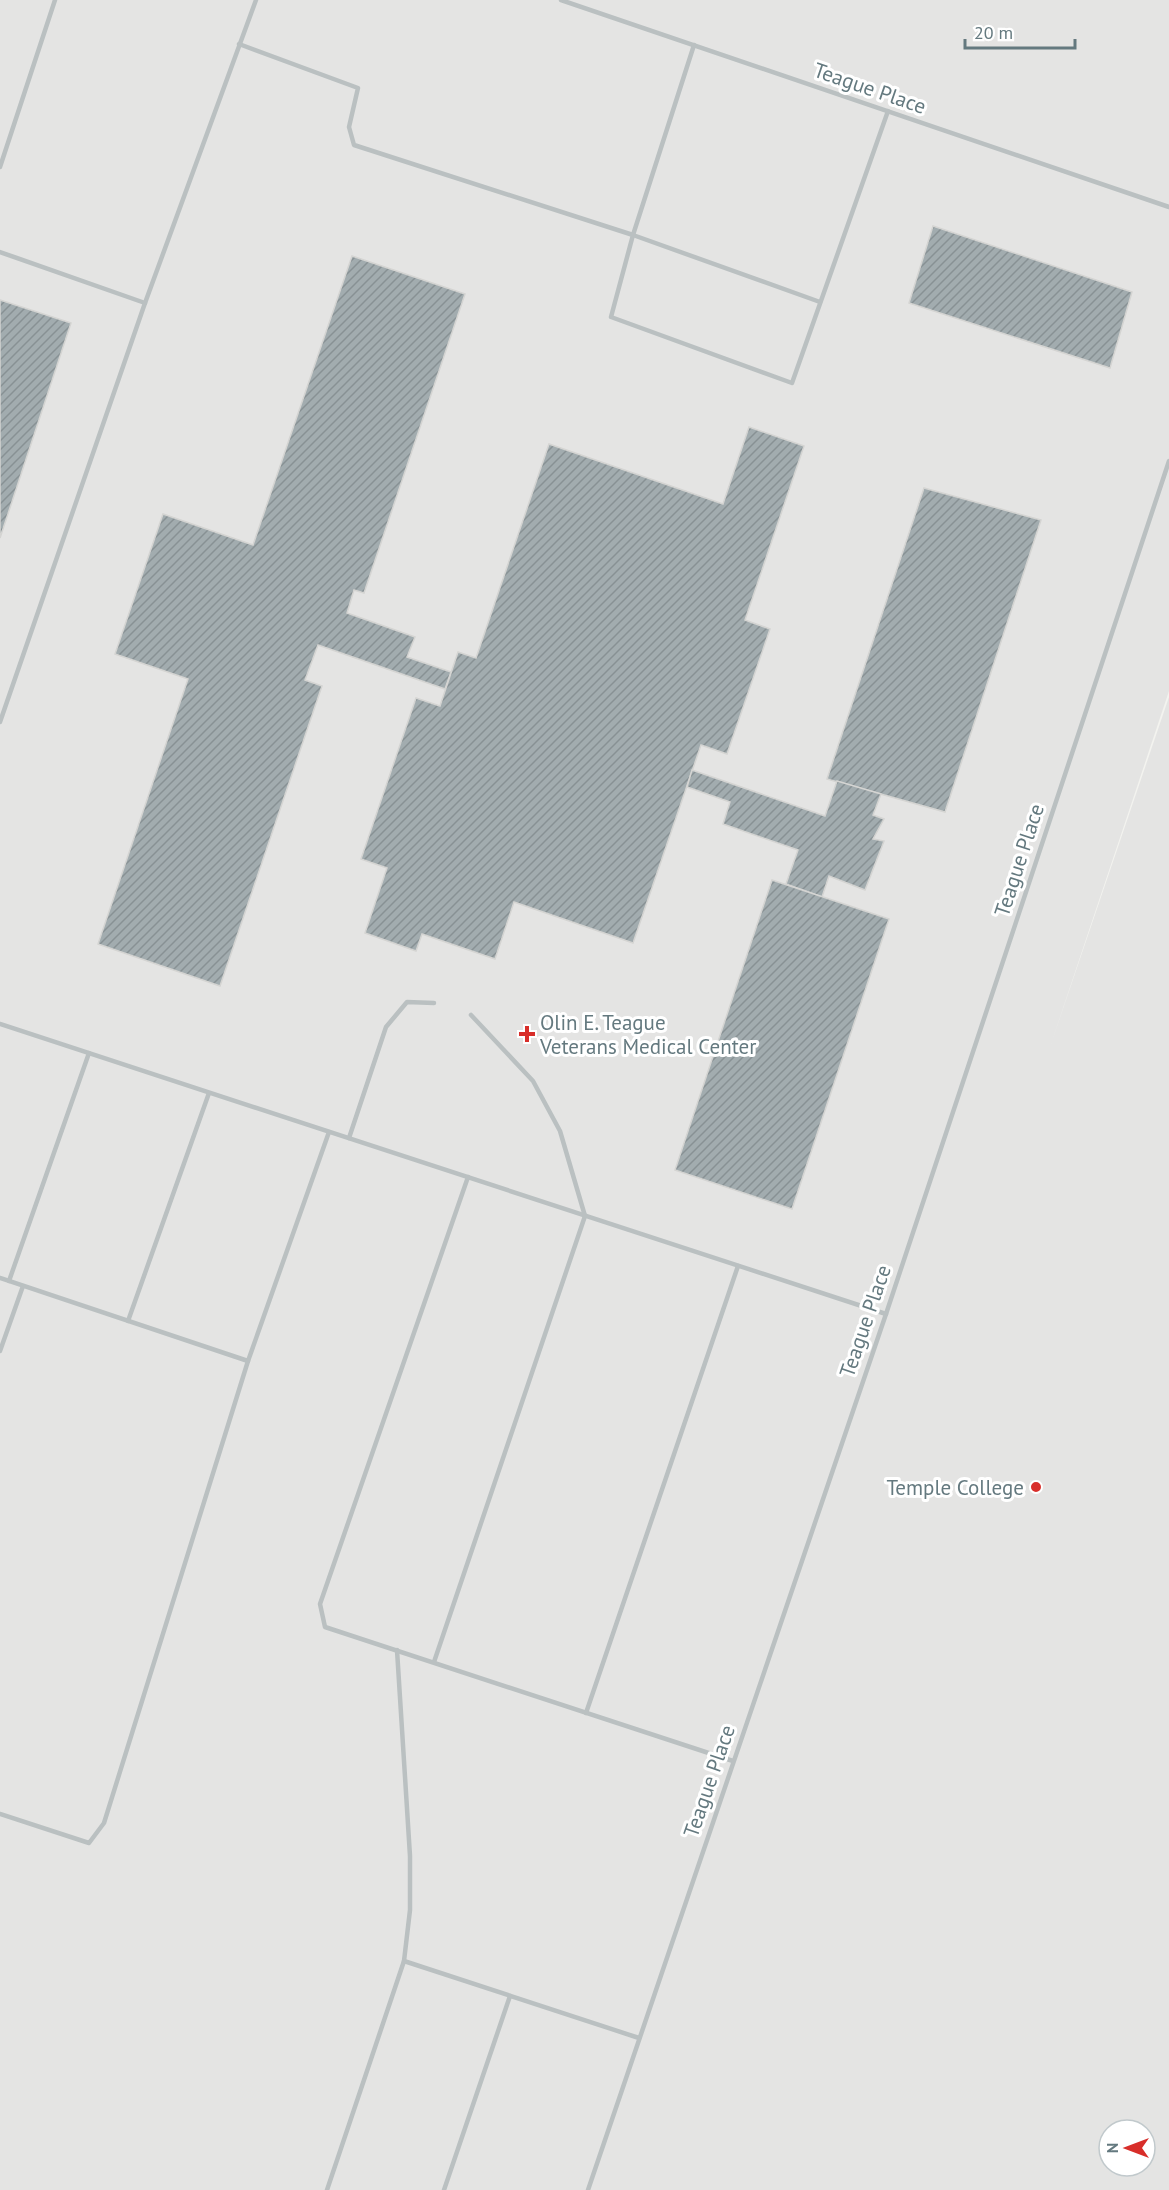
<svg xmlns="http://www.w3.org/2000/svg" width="1169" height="2190" font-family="'PT Sans',sans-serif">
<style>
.built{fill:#e4e4e3;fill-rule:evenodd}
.building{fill:url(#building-hatch);stroke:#d4d4d2;stroke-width:1.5}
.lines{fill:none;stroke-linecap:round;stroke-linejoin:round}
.service{stroke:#bac0c1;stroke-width:4.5}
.poi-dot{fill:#d82e2a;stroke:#fff;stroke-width:2}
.labels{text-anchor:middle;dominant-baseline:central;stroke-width:6;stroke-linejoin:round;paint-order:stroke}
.street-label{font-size:21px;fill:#64797f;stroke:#fff}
.poi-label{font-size:21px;fill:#64797f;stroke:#fff;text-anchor:start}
</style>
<defs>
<pattern id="building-hatch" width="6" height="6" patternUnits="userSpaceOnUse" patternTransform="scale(1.5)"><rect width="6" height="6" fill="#a2acaf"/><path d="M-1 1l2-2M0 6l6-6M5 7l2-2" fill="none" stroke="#889194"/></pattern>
</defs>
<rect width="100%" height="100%" fill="#f3f3ef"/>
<!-- built -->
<path class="built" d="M0,0H1169V691L1051,1044L1169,697V2190H0ZM1109,2130H1145V2166H1109Z"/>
<!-- building -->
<g class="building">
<polygon points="933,226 1132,292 1110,368 909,303"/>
<polygon points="352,256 465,294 364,593 354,590 347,613 415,637 407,657 451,672 445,689 318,645 305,680 322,686 220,986 98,944 188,679 115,654 163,514 253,545"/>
<polygon points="0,300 71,323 0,538"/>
<polygon points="749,427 804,446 745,620 770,629 727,754 701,745 633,943 514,902 495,959 422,934 416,951 365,933 387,868 361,859 416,698 440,706 458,652 476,658 549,444 723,504"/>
<polygon points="924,488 1041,520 945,812 827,779"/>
<polygon points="692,770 825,816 837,781 881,794 873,815 884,819 873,839 884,841 865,890 829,876 822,897 786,884 798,850 723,824 730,802 687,787"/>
<polygon points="772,880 889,919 792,1209 675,1170"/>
</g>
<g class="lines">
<!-- service -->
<g class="service">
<polyline points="561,0 1169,207"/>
<polyline points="239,44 358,88 349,127 354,145 633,235 820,302"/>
<polyline points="694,45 633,235 611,317 792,383 888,111"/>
<polyline points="0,167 55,0"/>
<polyline points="0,252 145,303"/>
<polyline points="0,722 145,303 256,0"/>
<polyline points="0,1024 886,1314"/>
<polyline points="349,1138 386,1027 407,1002 434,1003"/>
<polyline points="468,1177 320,1604 325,1627 733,1761"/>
<polyline points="0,1278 248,1361 329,1132"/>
<polyline points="9,1281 89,1053"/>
<polyline points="128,1321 209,1093"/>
<polyline points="0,1351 23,1286"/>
<polyline points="434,1662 585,1216 560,1131 533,1081 471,1015"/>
<polyline points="586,1713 738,1266"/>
<polyline points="0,1814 89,1843 104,1823 248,1361"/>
<polyline points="404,1961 639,2038"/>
<polyline points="327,2190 404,1961 410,1910 410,1856 397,1650"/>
<polyline points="444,2190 510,1996"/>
<polyline points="588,2190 886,1314 1169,461"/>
</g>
</g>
<!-- markers -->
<g class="poi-dot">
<path d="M524 1025h6v6h6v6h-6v6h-6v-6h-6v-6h6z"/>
<circle cx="1036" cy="1487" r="6"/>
</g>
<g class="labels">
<!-- street labels -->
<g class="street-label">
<text transform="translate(870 88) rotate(19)">Teague Place</text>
<text transform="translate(1019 860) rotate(-72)">Teague Place</text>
<text transform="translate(865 1321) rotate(-71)">Teague Place</text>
<text transform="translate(709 1781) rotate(-71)">Teague Place</text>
</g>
<!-- poi labels -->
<g class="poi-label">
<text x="540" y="1022">Olin E. Teague<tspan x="540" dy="24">Veterans Medical Center</tspan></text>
<text x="1024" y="1487" text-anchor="end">Temple College</text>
</g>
</g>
<!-- north arrow -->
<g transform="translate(1127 2148) rotate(270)"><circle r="28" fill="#ffffff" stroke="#c1c9cc" stroke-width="1.5"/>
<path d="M0-4.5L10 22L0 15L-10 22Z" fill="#d82e2a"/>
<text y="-9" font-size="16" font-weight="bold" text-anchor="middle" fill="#64797f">N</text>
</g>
<!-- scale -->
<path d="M965 39v9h110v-9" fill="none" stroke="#64797f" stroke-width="3"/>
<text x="974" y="39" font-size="18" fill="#64797f" stroke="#ffffff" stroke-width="4.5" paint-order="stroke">20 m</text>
</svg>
